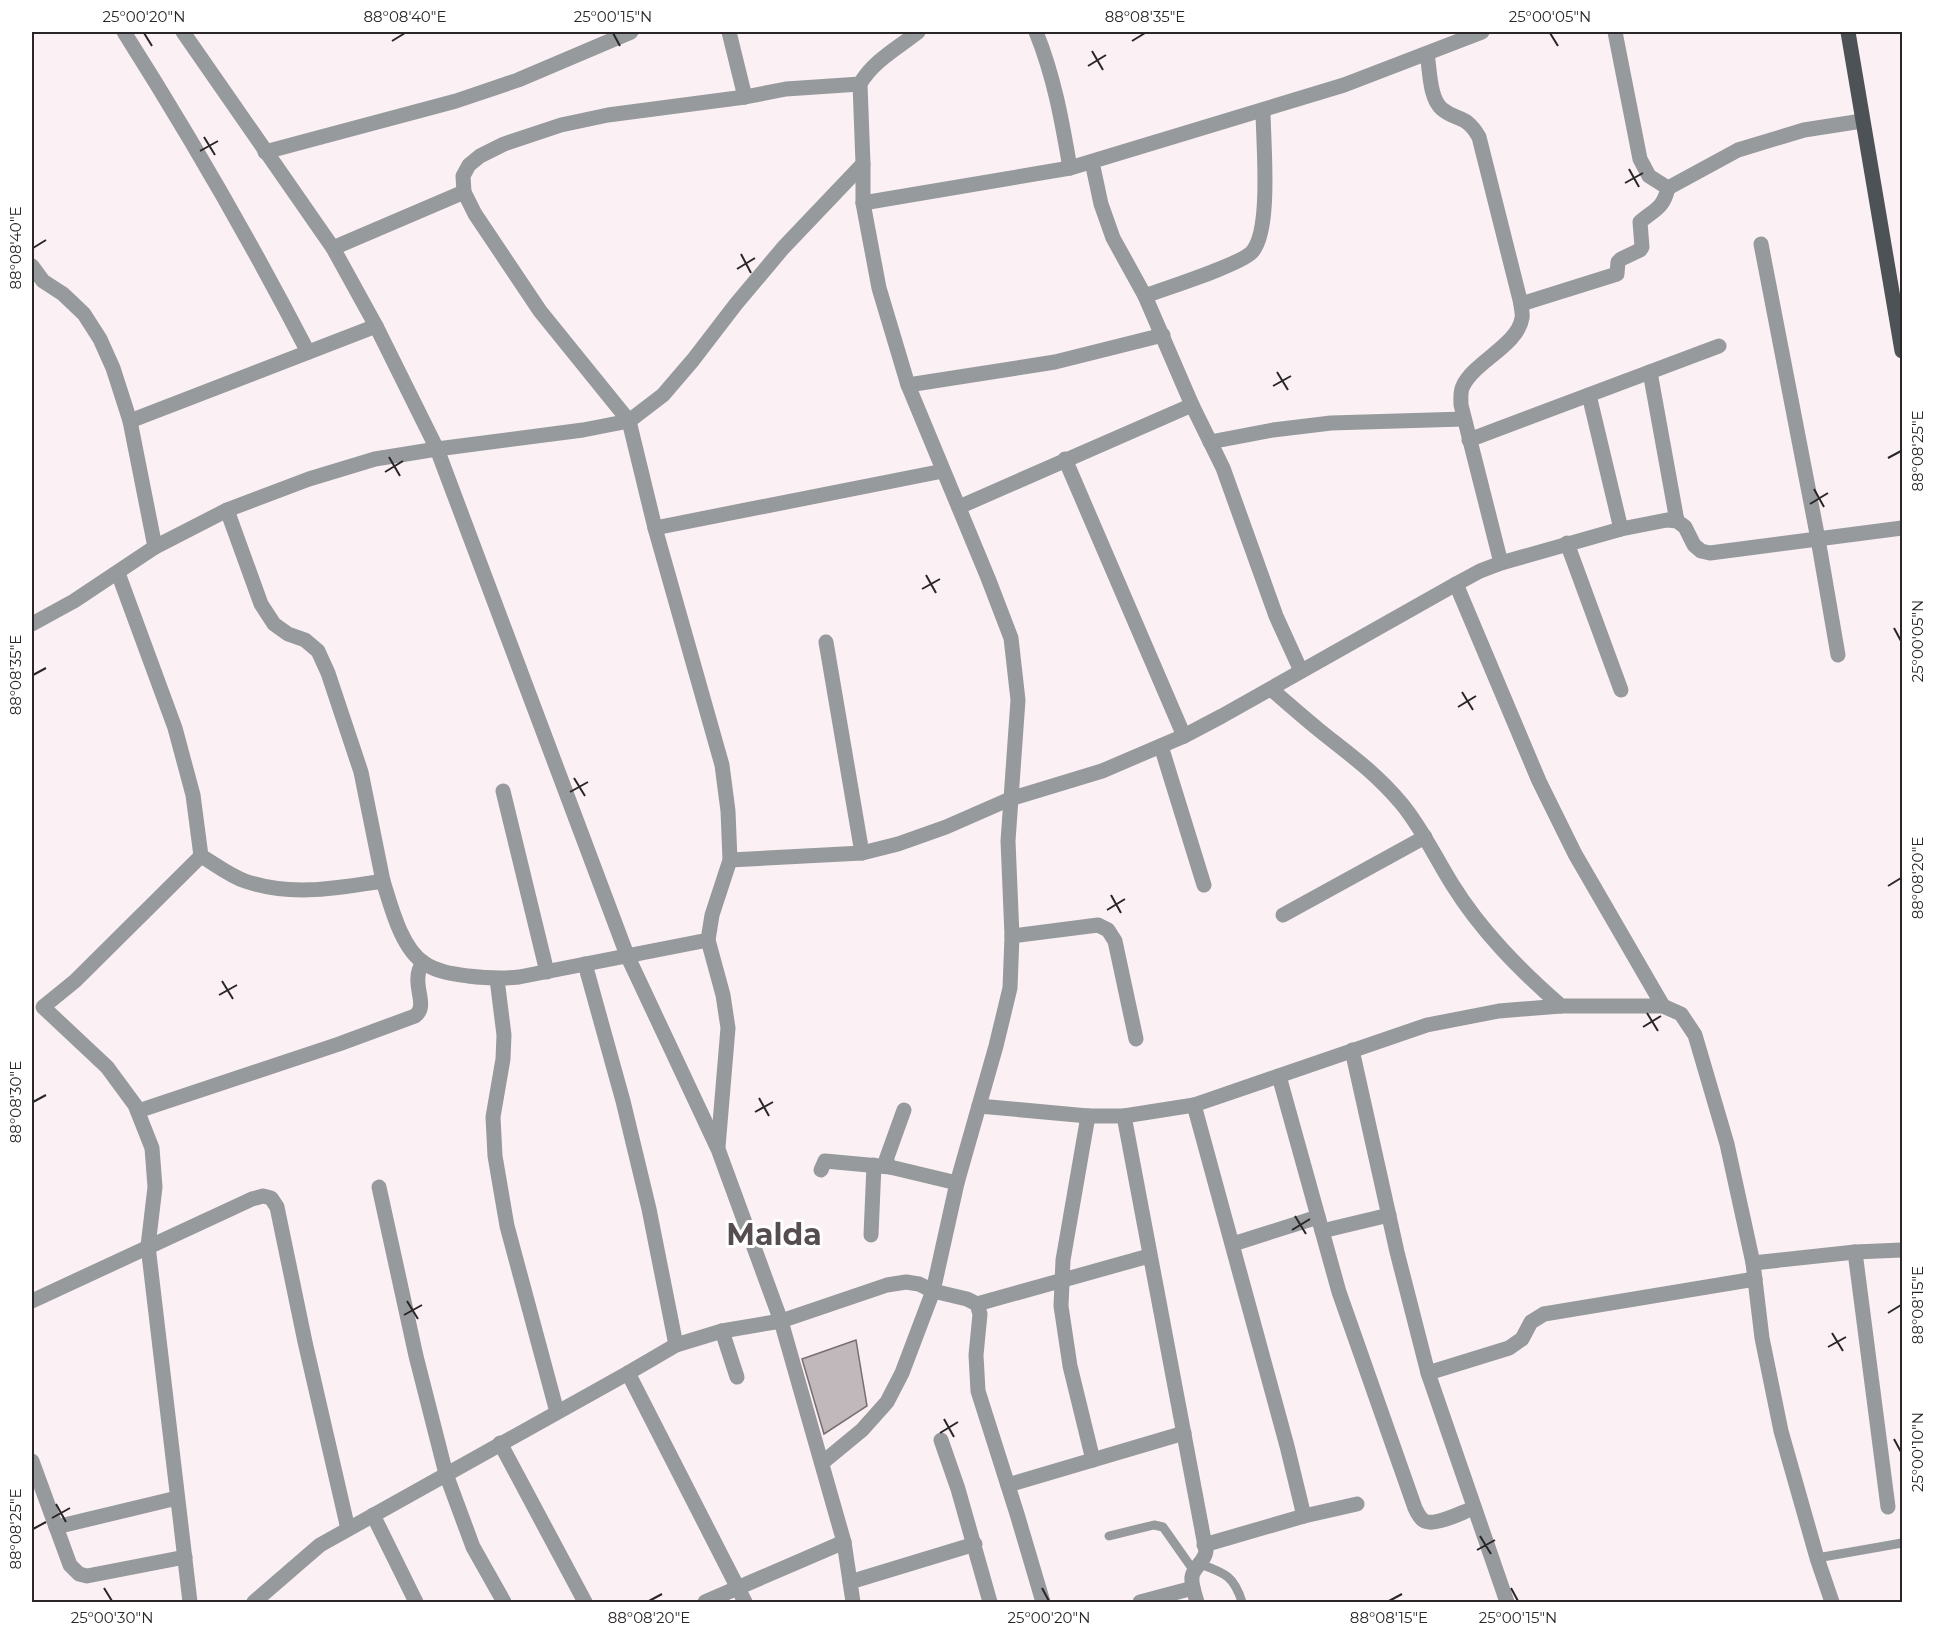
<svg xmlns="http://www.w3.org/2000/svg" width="1934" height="1634" font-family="Montserrat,sans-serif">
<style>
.building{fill:#c1b8bb;stroke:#776e71;stroke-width:1.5}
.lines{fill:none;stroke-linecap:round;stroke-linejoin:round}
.lane{stroke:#979a9c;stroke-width:9}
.street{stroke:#979a9c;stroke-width:15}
.primary{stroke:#4c5255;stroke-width:15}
.ticks{fill:none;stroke:#2a2627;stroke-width:2}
.labels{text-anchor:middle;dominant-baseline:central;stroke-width:6;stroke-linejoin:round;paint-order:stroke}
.town-label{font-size:30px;font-weight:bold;fill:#554d50;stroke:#fff}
.neatline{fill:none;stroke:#2a2627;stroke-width:2}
.ticks-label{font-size:15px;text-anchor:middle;fill:#2a2627}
</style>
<rect width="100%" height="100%" fill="#fbf1f4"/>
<!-- building -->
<polygon class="building" points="856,1340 867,1406 824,1434 802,1359"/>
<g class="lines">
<!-- lane -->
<g class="lane">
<polyline points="1109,1536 1154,1525 1163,1527 1194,1571"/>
<polyline points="1817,1558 1902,1543"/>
<path d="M1200,1564C1225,1573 1234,1576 1242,1602"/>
</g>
<!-- street -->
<g class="street">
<path d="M124,32C190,136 251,242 308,352"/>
<polyline points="183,32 333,248"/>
<polyline points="729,32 745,97"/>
<path d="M1036,32C1054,76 1062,121 1070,168"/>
<polyline points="1615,32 1640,159 1649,176 1668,188 1738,150 1804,130 1862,121"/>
<path d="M1427,54C1430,69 1429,98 1442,109C1458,122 1466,114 1479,137L1521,304C1521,308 1523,314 1522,318C1518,345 1474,362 1463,386C1460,391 1461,399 1461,405L1501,563"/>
<polyline points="265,152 456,101 518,80 631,32"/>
<polyline points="1092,162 1101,204 1113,238 1145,296 1192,405 1223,468 1276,616 1301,671"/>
<polyline points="863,203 1070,168 1344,85 1482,32"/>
<polyline points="1761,244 1818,539 1838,655"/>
<polyline points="32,266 43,281 63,294 84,314 100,339 113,368 130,421 155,547 74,601 32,624"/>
<path d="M1145,296C1166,288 1240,265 1252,252C1272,230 1263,141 1263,110"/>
<path d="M1521,304L1617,274L1618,262L1621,259L1640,250L1642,247L1640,222C1655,209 1663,209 1668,188"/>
<polyline points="1650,372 1677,521"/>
<polyline points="908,385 1055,362 1163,335"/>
<polyline points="1589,395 1621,529"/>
<polyline points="130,421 376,326"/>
<polyline points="1469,440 1719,346"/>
<polyline points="1210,442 1273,430 1331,423 1464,419"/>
<polyline points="1065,459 1184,736"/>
<polyline points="959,507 1192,405"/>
<polyline points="227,510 261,604 274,624 288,634 305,640 318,651 328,673 361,772 383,881"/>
<polyline points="655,528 943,471"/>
<polyline points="1567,543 1621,690"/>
<path d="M155,547L227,510L309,479L375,459L437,449L583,430L629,421L663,395L693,360L736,304L783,248L863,164L860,84C873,61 898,48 918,32"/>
<polyline points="118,573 175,728 193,795 201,856 75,981 43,1007 107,1067 135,1105 152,1148 155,1187 148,1246 190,1602"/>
<polyline points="1456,584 1539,781 1575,854 1663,1006"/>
<polyline points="826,642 862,853"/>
<path d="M1271,689C1287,703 1303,717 1319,730C1350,755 1375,772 1401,803C1422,828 1435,857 1452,884C1481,931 1520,970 1561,1006H1663L1681,1014L1695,1035L1727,1144L1753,1263L1762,1338L1781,1431L1817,1558L1832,1602"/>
<polyline points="1161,746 1204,885"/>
<polyline points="503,791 547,972"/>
<path d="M201,856C215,864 230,876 245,881C291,897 337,888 383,881C391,906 401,948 424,963C437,972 453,974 468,976C486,978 501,979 519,977L708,940L712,915L730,860L728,811L722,765L655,528L629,421L540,311L475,214L464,192"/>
<polyline points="730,860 862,853 898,844 946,827 1010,799 1102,771 1184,736 1222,716 1456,584 1480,571 1501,563 1621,529 1667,520 1677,521 1685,527 1694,545 1701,551 1710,553 1902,528"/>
<polyline points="1283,915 1425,837"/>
<polyline points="1012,936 1098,925 1108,930 1115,941 1136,1039"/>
<polyline points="708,940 723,995 728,1028 718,1147"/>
<polyline points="585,964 623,1101 649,1209 676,1345"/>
<polyline points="497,979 504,1035 503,1059 493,1117 495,1156 507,1226 557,1412"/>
<polyline points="1352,1050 1397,1252 1428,1373 1507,1602"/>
<path d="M1279,1076L1339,1292L1415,1508C1417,1512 1419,1517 1423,1520C1433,1528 1462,1512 1474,1508"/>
<polyline points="1194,1105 1287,1446 1304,1516"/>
<path d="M979,1106L1088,1116H1124L1206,1551C1205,1562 1193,1567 1192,1577C1191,1585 1195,1595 1197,1602"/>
<polyline points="904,1110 886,1160 890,1167 957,1183"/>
<path d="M138,1111L339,1044L415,1016C427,1007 416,991 418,977C418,972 420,967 423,962"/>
<polyline points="1088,1116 1063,1260 1061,1306 1070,1366 1093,1460"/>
<polyline points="1124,1116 1194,1105 1427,1025 1499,1011 1561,1006"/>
<polyline points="821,1170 825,1161 890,1167"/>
<polyline points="379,1187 416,1356 446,1474 473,1547 504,1602"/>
<polyline points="1322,1231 1389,1215"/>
<polyline points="871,1235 874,1165"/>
<polyline points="1233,1244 1318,1217"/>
<polyline points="1855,1252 1888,1507"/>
<polyline points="1753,1263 1855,1252 1902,1250"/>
<polyline points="32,1301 252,1199 263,1196 271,1198 277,1207 305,1342 348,1529"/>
<polyline points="977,1304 1149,1256"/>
<polyline points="722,1331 737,1377"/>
<polyline points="628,1373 676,1345 722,1331 781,1321 887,1285 906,1282 919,1284 933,1291 967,1299 977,1304 980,1314 976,1355 978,1391 1017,1514 1043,1602"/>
<polyline points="1428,1373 1509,1348 1522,1339 1531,1322 1544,1314 1755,1279"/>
<polyline points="941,1440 958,1489 990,1602"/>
<polyline points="500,1443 585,1602"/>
<polyline points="32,1461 70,1565 79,1574 87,1576 185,1557"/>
<polyline points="822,1463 862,1430 887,1402 902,1373 933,1291 957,1183 996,1046 1010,988 1012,936 1008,841 1018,700 1011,638 988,578 908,385 879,288 863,203 863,164"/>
<polyline points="1008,1485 1184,1433"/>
<polyline points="373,1515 416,1602"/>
<polyline points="56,1527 177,1498"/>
<polyline points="1204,1545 1304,1516 1357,1504"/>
<polyline points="850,1582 975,1544"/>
<polyline points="254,1602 320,1545 628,1373 745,1602"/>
<polyline points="705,1602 844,1542"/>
<polyline points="853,1602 844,1542 781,1321 718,1149 627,955 437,449 376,326 333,248 464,192 463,176 469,165 480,156 504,144 561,125 608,115 745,97 786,89 860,84"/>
<polyline points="1140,1602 1193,1588"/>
</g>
<!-- primary -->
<polyline class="primary" points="1848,32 1902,351"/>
</g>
<!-- ticks -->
<path class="ticks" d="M144,33L152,46M613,33L620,46M1550,33L1558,46M392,41L405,33M1132,41L1145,33M1092,51L1103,70M1088,66L1106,55M204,137L215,155M200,151L218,141M1629,169L1639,187M1625,183L1643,173M33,248L46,240M741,254L751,273M737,269L755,258M1277,372L1288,390M1273,386L1291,376M389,457L400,476M1888,458L1901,451M385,472L403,461M1814,489L1824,507M1810,504L1828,493M926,575L936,593M922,589L940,579M1894,628L1901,641M33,675L46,668M1462,692L1473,710M1458,707L1476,696M574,778L585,796M570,792L588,782M1888,886L1901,878M1111,895L1121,913M1107,910L1125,899M222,981L233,999M219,995L237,985M1647,1013L1658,1031M1643,1027L1661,1016M759,1098L769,1116M33,1102L46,1095M755,1112L773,1102M1295,1216L1306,1234M1292,1230L1310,1219M407,1301L418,1319M1888,1313L1901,1305M404,1315L422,1305M1832,1333L1843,1351M1828,1347L1846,1337M944,1419L954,1437M940,1433L958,1422M1894,1439L1901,1452M56,1504L66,1522M52,1518L70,1508M33,1529L46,1522M1480,1536L1491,1554M1477,1550L1495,1540M104,1588L112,1601M1042,1588L1049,1601M1511,1588L1518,1601M649,1601L662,1594M1389,1601L1402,1594"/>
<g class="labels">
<!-- town labels -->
<g class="town-label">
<text x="774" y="1234">Malda</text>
</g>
</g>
<!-- border -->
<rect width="1934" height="1634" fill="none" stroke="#ffffff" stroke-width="66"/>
<rect x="33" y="33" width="1868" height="1568" class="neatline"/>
<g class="ticks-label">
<text x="144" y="22">25°00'20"N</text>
<text x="405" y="22">88°08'40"E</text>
<text x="613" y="22">25°00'15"N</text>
<text x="1145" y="22">88°08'35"E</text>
<text x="1550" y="22">25°00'05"N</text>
<text transform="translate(16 248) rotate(-90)" y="5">88°08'40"E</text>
<text transform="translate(1918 451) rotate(-90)" y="5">88°08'25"E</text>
<text transform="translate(1918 641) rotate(-90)" y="5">25°00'05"N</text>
<text transform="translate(16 675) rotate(-90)" y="5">88°08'35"E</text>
<text transform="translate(1918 878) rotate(-90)" y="5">88°08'20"E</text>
<text transform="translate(16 1102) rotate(-90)" y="5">88°08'30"E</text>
<text transform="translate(1918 1305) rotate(-90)" y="5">88°08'15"E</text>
<text transform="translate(1918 1452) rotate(-90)" y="5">25°00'10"N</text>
<text transform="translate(16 1529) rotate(-90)" y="5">88°08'25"E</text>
<text x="112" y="1623">25°00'30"N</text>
<text x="649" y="1623">88°08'20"E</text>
<text x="1049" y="1623">25°00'20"N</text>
<text x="1389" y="1623">88°08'15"E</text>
<text x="1518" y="1623">25°00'15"N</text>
</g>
</svg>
